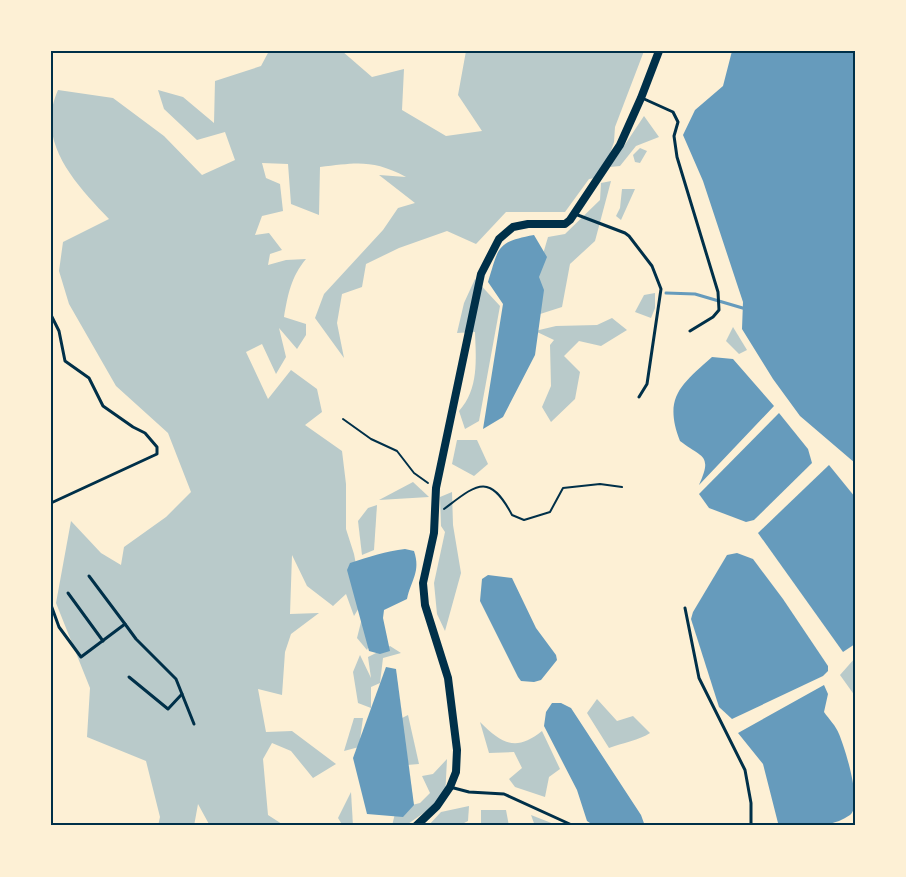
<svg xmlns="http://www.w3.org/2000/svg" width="906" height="877" font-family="Overpass,sans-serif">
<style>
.green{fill:#b9caca}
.water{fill:#669bbc}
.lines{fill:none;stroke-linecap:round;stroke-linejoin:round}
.stream{stroke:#669bbc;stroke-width:3}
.path{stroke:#003049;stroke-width:2}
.service{stroke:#003049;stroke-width:3}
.tertiary{stroke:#003049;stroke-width:8}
.neatline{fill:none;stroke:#003049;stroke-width:2}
</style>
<rect width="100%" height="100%" fill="#fdf0d5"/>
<!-- green -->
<g class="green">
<path d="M269,51H342L372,77L404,69L402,110L446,136L482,131L458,95L466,51H644L615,127L614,142L602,177L589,179L565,212H506L476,244L447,231L399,248L366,264L362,287L342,294L337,323L344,358L315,318L324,294L383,230L398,208L415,203L379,175L406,177C372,159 356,163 320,167L319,215L291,204L288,164L262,163L266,178L280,184L283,211L262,216L255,235L269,233L282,250L270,254L268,265L286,260L306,259C291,277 288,294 284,317L306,324V335L297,349L279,328L286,357L276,374L262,344L246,352L268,399L291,370L317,389L322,412L305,425L342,451L346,484V529L354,554L363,601L354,616L346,594L333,606L307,586L292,555L290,614L319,613L291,634L285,652L282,695L258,689L266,732L292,731L336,764L313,778L291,751L272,743L263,759L268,815L285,826H210L198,804L194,826H158L160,817L146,761L87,737L90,688L56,603L71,521L101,553L121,565L124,547L166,517L191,492L168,433L116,386L69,304L59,271L63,242L109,219C75,183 35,142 58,90L113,98L164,136L202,175L235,160L225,132L197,140L164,109L158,90L183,97L214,123L215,81L261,66Z"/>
<polygon points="644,116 659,137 636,146 620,166 610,167"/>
<polygon points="640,148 647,151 640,163 635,162 633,155"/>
<polygon points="611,181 595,241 570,264 562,307 537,315 534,285 548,237 565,234 600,200 601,183"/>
<polygon points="622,189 635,189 621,220 616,216 620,208"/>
<path d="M475,279L500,306L479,421L465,429L459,411C479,389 476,360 475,332L457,333L464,303Z"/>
<polygon points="655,293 655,308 651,318 635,312 644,295"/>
<polygon points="612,318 627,330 601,346 579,341 564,356 580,372 575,399 551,422 542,407 551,386 550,345 554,340 535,331 556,326 597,325"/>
<polygon points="733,327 747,350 739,354 726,341"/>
<polygon points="457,440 477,440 488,464 474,476 452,464"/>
<polygon points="413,482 429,497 379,500"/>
<polygon points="452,492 453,525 461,573 445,631 437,614 434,583 445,532 441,526 440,497"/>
<polygon points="377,505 374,550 362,555 358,521 368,508"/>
<polygon points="362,618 379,625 367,650 357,638"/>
<polygon points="390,646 401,653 383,658 380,683 371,687 371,708 358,703 353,672 360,655 371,678 368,657"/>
<polygon points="855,658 855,696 840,675"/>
<path d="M597,699L617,721L633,716L650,733C640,740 622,743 609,748L587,713Z"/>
<polygon points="408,715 419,764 407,765 400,719"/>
<polygon points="354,718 363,718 359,747 344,751"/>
<path d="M480,722C502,744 516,752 542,731L560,769L549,777L545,797L515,787L509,779L522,768L514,752L489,753Z"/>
<polygon points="447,759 445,798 405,826 392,826 396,809 420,803 430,793 422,776 433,774"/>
<polygon points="351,792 353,826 343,826 338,818"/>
<polygon points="469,806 468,821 458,826 428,826 441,812"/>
<polygon points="481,810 506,810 509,826 481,826"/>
<polygon points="531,815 559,826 535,826"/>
</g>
<!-- water -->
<g class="water">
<polygon points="732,51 855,51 855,463 800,416 773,379 742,329 743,302 737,284 703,181 683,135 695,110 723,86"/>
<path d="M534,235L547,257L539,277L544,290L535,355L503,417L483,429L503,304L488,282C499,247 496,242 534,235Z"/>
<path d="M712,357L733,359L774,406L699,485C713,454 702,458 680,441C663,397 681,385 712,357Z"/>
<polygon points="779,413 808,449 812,463 754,520 746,522 709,508 699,494"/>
<polygon points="829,465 855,497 855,644 843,652 758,533"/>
<path d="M405,549L414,551C421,572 411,580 407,599L384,610L383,618L390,651L380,654L369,651L347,570L350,563C369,557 386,551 405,549Z"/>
<polygon points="737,553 753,559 783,599 828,666 828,671 823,676 732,719 719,707 691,619 693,612 727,555"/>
<polygon points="488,575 512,578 536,628 556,655 557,660 541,680 534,682 521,681 518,677 480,601 482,579"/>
<polygon points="386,667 396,669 414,805 403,817 367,814 353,758"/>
<path d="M824,685L828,694L824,712C829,719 836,726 839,734C845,748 863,805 850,815C830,829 805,826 782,826L778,823L763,764L738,733Z"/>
<path d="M552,703H561L571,708L641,815L645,826C627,826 609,822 593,825L587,821L577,790L544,726L546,712Z"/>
</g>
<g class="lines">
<!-- stream -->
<polyline class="stream" points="666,293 695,294 746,309"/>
<!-- path -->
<g class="path">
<polyline points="343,419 371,439 397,451 414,473 428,483"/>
<path d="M444,509C476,485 489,471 512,515L524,520L550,512L563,488L600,484L622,487"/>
</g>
<!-- service -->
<g class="service">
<polyline points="642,98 673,112 678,122 674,136 677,157 718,292 719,310 713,317 690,331"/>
<polyline points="575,214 625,233 629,236 652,266 661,289 647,384 639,397"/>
<polyline points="51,315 59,331 65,361 89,378 103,406 133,427 145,433 157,447 157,454 51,503"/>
<polyline points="68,593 103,641"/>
<polyline points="51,605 59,627 81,657 125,624 89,576"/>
<polyline points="685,608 699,678 745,770 751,803 751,826"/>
<polyline points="125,624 136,639 176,679 194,724"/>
<polyline points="129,677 168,709 182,694"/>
<polyline points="450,787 469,792 504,794 574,826"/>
</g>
<!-- tertiary -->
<polyline class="tertiary" points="416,826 437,806 450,787 456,772 457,750 448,678 425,605 423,583 434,533 436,488 481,274 499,239 513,227 528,224 565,224 570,220 620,145 641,98 659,51"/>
</g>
<!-- border -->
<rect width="906" height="877" fill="none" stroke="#fdf0d5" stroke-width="105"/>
<rect x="52" y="52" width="802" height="772" class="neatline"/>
</svg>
